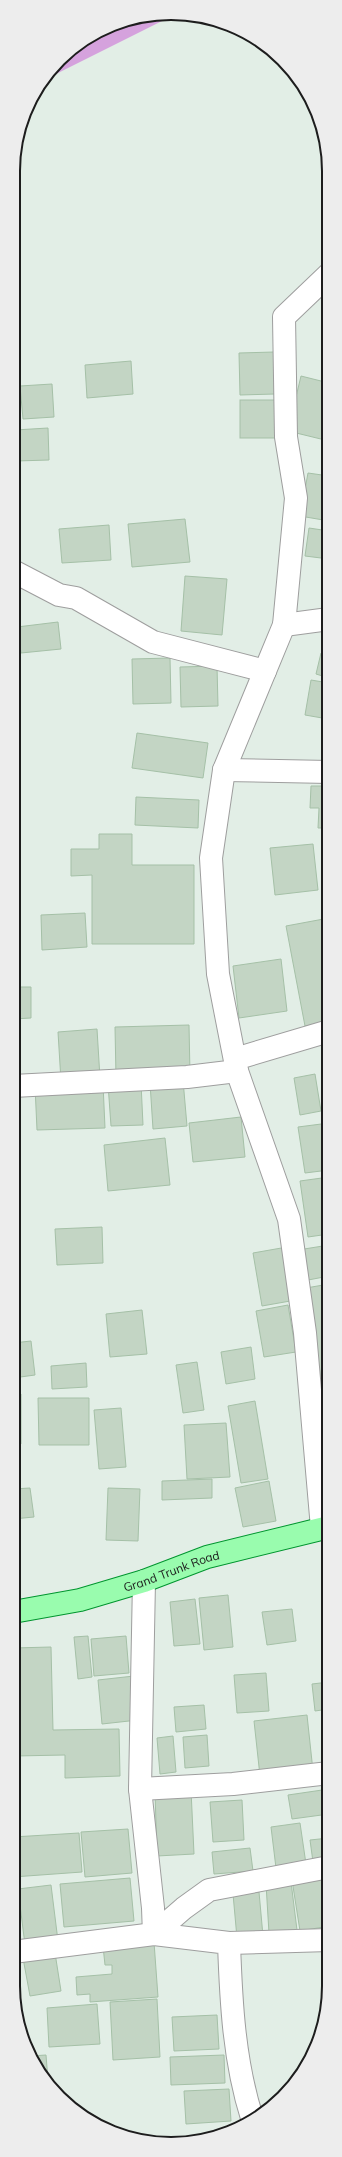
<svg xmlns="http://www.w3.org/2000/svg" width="342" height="2157" font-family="Mulish,sans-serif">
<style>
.water{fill:#d5a2dd}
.building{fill:#c3d5c4;stroke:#a5c0a7}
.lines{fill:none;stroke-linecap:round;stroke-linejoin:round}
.street-casing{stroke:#9e9e9e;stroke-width:24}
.primary-casing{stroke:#00952f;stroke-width:24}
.street{stroke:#fff;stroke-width:22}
.primary{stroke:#99fcae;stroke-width:22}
.labels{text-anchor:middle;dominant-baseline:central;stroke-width:3.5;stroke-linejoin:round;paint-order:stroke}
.street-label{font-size:12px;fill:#1d1d1d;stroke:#fff}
.rim{fill:none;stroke:#1d1d1d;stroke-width:2}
</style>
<rect width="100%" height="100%" fill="#e2eee6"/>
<!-- water -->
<polygon class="water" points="176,14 46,79 67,52 120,21"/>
<!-- building -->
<g class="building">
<polygon points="274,352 275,394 240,395 239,353"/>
<polygon points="131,361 133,394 87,398 85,365"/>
<polygon points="301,376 329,383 329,441 288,431"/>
<polygon points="52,384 54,417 23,419 20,386"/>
<rect x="240" y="400" width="44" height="38"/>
<polygon points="48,428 49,460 16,461 15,430"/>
<polygon points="308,473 329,476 329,521 300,516"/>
<polygon points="185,519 190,562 132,567 128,524"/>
<polygon points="109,525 111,560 62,563 59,529"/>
<polygon points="309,528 329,531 329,559 305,556"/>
<polygon points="185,576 227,579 222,635 181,631"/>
<polygon points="58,622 61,649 21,653 17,627"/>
<polygon points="321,653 329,655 329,678 316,674"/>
<polygon points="170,658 171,703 133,704 132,659"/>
<polygon points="217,666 218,706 181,707 180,667"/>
<polygon points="311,680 329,683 328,719 305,715"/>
<polygon points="13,695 15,695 14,823 13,823"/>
<polygon points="137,733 208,743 203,778 132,768"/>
<polygon points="311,786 329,786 329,828 318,828 319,808 310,808"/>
<polygon points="136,797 199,800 198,828 135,825"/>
<polygon points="99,834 132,834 132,865 194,865 194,944 92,944 92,875 71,876 71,849 99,849"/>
<polygon points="313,844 318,890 275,895 270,848"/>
<polygon points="85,913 87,947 42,950 41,915"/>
<polygon points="329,918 329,1022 305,1026 286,926"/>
<polygon points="281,959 287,1011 239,1018 233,966"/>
<polygon points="13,987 31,987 31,1018 13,1019"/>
<polygon points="189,1025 190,1075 116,1077 115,1027"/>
<polygon points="97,1029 100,1078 61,1081 58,1032"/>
<polygon points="315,1074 321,1111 300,1115 294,1078"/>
<polygon points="183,1080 187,1126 153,1129 150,1083"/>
<polygon points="141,1083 143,1125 111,1126 108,1084"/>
<polygon points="103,1084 105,1128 37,1130 35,1086"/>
<polygon points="241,1117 245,1157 193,1162 189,1123"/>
<polygon points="329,1123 329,1170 305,1173 298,1127"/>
<polygon points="165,1138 170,1185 108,1191 104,1145"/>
<polygon points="329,1177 329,1234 308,1237 300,1181"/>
<polygon points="102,1227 103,1263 57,1265 55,1229"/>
<polygon points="329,1245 329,1276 303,1281 298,1250"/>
<polygon points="287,1247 296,1300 262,1306 253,1253"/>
<polygon points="329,1284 329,1426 306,1288"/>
<polygon points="288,1305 296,1352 264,1357 256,1311"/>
<polygon points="142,1310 147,1354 110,1357 106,1314"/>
<polygon points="31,1341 35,1375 13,1378 13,1343"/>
<polygon points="251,1347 255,1379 226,1384 221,1352"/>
<polygon points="197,1362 204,1410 183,1413 176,1365"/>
<polygon points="86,1363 87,1387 52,1389 51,1366"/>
<polygon points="21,1394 21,1444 13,1444 13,1395"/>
<polygon points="38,1398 89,1398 89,1445 39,1445"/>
<polygon points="255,1401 268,1479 241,1483 228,1406"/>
<polygon points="121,1408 126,1467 99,1469 94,1410"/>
<polygon points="226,1423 230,1477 187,1479 184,1425"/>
<polygon points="13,1467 15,1485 13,1485"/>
<polygon points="212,1479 212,1498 162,1500 162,1481"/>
<polygon points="269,1481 276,1521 243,1527 235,1488"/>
<polygon points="30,1488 34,1517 13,1519 13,1489"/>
<polygon points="108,1488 140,1489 138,1541 106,1540"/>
<polygon points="13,1558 17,1592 13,1592"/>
<polygon points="228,1595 233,1647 204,1650 199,1598"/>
<polygon points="195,1599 200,1644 174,1646 170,1602"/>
<polygon points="292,1609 296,1641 267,1645 262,1612"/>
<polygon points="88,1636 92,1677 78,1679 74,1637"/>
<polygon points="126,1636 129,1673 94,1676 91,1639"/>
<polygon points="325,1640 329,1640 329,1667"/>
<polygon points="51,1647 53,1730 119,1729 120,1776 65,1778 65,1755 15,1756 13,1648"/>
<polygon points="266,1673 269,1711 237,1713 234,1675"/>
<polygon points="134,1676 138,1720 102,1724 98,1680"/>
<polygon points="329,1682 329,1709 315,1711 312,1684"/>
<polygon points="204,1705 206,1729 176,1732 174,1707"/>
<polygon points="307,1715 313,1771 260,1776 254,1721"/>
<polygon points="207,1735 209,1766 185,1768 183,1737"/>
<polygon points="173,1736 176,1772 160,1774 157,1738"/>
<polygon points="329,1789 329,1814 292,1819 288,1795"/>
<polygon points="191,1790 194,1854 157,1856 155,1792"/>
<polygon points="242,1800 244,1840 213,1842 210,1802"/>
<polygon points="300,1823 306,1864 276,1868 271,1827"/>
<polygon points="128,1829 132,1873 85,1877 81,1832"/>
<polygon points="79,1833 82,1872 13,1877 13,1837"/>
<polygon points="329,1838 329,1860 313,1862 310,1840"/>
<polygon points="250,1848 253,1871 214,1874 212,1852"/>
<polygon points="329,1874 329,1926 300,1931 292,1880"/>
<polygon points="130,1878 134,1921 64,1927 60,1884"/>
<polygon points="291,1882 297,1930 269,1933 266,1884"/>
<polygon points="51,1885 58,1941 25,1945 18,1889"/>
<polygon points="259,1892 263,1936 237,1938 233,1894"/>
<polygon points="154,1942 158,1997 90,2002 90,1994 77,1995 76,1977 112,1974 112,1965 105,1965 103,1946"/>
<polygon points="55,1953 61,1991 30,1996 23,1958"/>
<polygon points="157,1999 160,2057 113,2060 110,2002"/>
<polygon points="97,2004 100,2044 49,2047 47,2008"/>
<polygon points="217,2015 219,2049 174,2051 172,2017"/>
<polygon points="46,2055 48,2080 31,2056"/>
<polygon points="224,2055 225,2083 171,2085 170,2057"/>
<polygon points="229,2089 231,2121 186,2124 184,2091"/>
</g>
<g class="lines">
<!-- street casing -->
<g class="street-casing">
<g id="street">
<polyline points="13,571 59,595 76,598 153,642 265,671"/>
<polyline points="284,625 329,619"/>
<polyline points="224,770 329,772"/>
<polyline points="235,1059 329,1031"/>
<polyline points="13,1086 187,1077 237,1071"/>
<polyline points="322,1528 305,1333 289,1219 237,1071 218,974 211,858 224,770 284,625 296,498 286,437 284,317 329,274"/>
<path d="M144,1581L140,1789L153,1908L154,1934L229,1943C231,2002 234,2061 252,2118"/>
<polyline points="140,1789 233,1784 329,1773"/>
<polyline points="229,1943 329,1940"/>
<polyline points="13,1952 154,1934 184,1908 209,1890 329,1867"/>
</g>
</g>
<!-- primary casing -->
<g class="primary-casing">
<g id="primary">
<path id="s1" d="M13,1612L80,1600L144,1581L207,1557L329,1527"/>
</g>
</g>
<!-- street -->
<use href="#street" class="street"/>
<!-- primary -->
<use href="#primary" class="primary"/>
</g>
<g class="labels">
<!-- street labels -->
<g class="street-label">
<text stroke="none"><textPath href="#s1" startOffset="164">Grand Trunk Road</textPath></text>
</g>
</g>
<!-- crop -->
<path d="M0 0H342V2157H0ZM171 20H171A151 151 0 0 1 322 171V1986A151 151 0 0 1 171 2137H171A151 151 0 0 1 20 1986V171A151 151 0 0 1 171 20Z" fill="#ededed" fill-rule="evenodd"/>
<path class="rim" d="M171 20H171A151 151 0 0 1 322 171V1986A151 151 0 0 1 171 2137H171A151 151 0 0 1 20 1986V171A151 151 0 0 1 171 20Z"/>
</svg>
